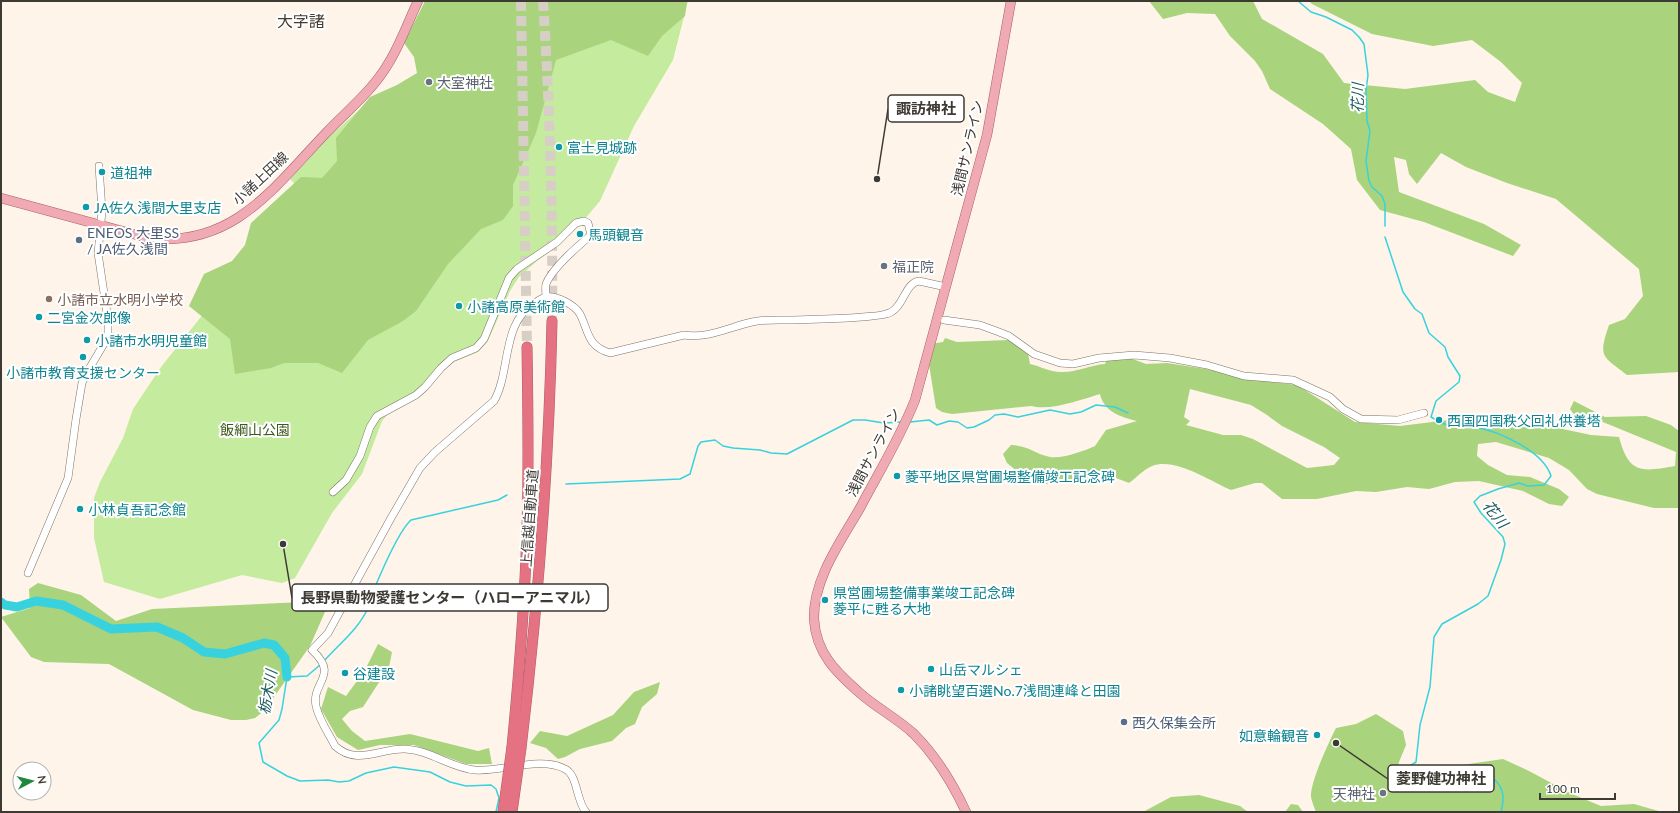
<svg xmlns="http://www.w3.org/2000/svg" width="1680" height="813" font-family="Lato,'Noto Sans JP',sans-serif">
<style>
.green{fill:#c5eb9e}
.forest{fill:#a9d37c;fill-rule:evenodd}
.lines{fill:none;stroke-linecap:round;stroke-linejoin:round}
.stream{stroke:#38d2de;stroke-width:1.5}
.river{stroke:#38d2de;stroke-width:9}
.highway-tunnel{stroke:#d7cfc5;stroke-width:10;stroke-dasharray:10 5;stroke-linecap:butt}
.minor-casing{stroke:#7d7367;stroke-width:8}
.major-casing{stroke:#aa5e66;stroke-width:10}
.highway-casing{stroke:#aa5e66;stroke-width:11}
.minor{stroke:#fff;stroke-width:7}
.major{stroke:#efaab4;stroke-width:9}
.highway{stroke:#e57282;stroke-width:10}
.highway-bridge-casing{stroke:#aa5e66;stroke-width:11;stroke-linecap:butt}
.highway-bridge{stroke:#e57282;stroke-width:10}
.worship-dot{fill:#6b7280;stroke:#fff;stroke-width:1.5}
.culture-dot{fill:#0f9aa8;stroke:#fff;stroke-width:1.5}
.service-dot{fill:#5c6f8a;stroke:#fff;stroke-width:1.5}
.education-dot{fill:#8d6e63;stroke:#fff;stroke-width:1.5}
.labels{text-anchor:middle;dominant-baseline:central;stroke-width:4;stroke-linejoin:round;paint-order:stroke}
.worship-label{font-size:14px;fill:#5b616d;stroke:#fff;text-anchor:start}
.culture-label{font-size:14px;fill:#0d838f;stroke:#fff;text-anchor:start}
.street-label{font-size:14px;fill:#3d3933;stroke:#fff}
.service-label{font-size:14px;fill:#4e5e75;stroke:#fff;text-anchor:start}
.education-label{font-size:14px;fill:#785e54;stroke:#fff;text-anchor:start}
.park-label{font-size:14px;fill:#3d581b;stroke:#fff}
.water-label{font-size:15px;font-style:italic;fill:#205d61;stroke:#fff}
.quarter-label{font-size:16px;fill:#463d32;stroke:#fff}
.leader{fill:none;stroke:#3d3933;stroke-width:1.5}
.callout-dot{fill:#3d3933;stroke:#fff;stroke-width:1.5}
.callout{fill:#fff;stroke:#3d3933;stroke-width:1.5}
.callout-label{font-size:15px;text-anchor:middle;font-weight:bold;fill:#3d3933}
</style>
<rect width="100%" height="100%" fill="#fef4e9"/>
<!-- green -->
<polygon class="green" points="548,1 688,1 673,60 634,126 600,201 578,227 555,248 537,261 519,277 510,291 488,341 478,352 454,362 444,369 422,395 389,413 382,421 362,474 332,513 295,578 282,583 242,575 160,599 104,582 94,538 94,498 100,482 123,438 133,409 161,367 204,313 321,211 290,179 329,137 369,101"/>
<!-- forest -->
<g class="forest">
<polygon points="425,1 687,1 685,16 662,36 648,56 611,40 556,60 536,133 513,185 513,206 503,220 481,229 448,264 416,311 403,321 368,340 342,373 318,363 284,363 271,368 235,374 230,339 189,306 204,274 232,261 245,245 251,223 301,177 322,178 337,161 336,138 370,97 397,85 417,73 414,57 404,43"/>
<path d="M1149,1H1253L1262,19L1323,54L1344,83L1405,89L1475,80L1488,92L1515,102L1522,83L1501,62L1472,40L1433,46L1372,34L1312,4L1309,1H1679V372L1627,375C1602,355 1598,358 1609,325L1625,319L1643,296L1639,269L1556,199L1507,183L1466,167L1441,153L1417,184L1409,174L1406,160L1394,157L1399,192L1484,224L1521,245L1513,256L1424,222L1380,210L1357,180L1351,149L1323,124L1270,89L1262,71L1255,61L1230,36L1215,14L1187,13L1163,19Z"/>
<path d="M945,338L957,342L1009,340L1027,348L1030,364C1040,366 1049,372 1061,372C1074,373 1090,365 1105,364L1108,357L1122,355L1146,364L1167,363L1206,369L1264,381L1297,385L1355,422L1400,426L1457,419L1510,426L1558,428L1591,435L1619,437C1629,474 1641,472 1675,466L1676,452L1598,420L1575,416L1570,409L1574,401L1605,417L1646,416L1671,425L1679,431V508H1654L1597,494L1587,489L1569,470L1549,458L1496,442L1478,444L1477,456L1488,465L1507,475L1530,477L1559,489L1569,497L1562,506L1549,504L1523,491L1479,481L1455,482L1429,489L1407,487L1376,492L1356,491L1317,499H1282L1262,483H1255L1231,490C1210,481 1175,457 1152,466C1144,469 1136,478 1129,483L1116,478L1113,475L1094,477L1079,482L1071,481L1045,484L1033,481L1018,472L1007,463L1003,454L1011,445C1030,446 1035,454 1050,457C1062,459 1084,451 1095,446L1106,430L1137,421C1121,417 1104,412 1100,394C1080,400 1051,411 1031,406L952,414L942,412L936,408L928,358L931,344L943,342ZM1190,389L1251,405L1267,415L1282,426L1324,447L1340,458L1334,465L1307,468L1253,439L1241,435H1223L1186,425L1190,421L1184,417Z"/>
<polygon points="38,583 81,595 116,621 152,609 324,601 327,602 328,605 310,646 264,711 255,718 246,720 231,720 193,710 109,664 44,662 31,657 1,617 30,608 29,589"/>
<polygon points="378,644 392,652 389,667 363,707 350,711 342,719 352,731 365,741 410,734 478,751 489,748 492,764 466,764 414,745 380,745 358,750 337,737 321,709 328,687 346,696 365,670"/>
<polygon points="660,682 657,694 642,707 635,724 626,728 612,741 580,749 565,757 558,759 546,748 530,743 540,731 567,736 613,715 634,692"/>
<path d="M1376,714L1403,731L1406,745L1399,762L1394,780L1416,792L1428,786L1448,767L1503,759L1529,771L1572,794L1601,806L1634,804L1662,812L1679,811V812H1316C1314,807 1312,802 1311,797C1310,782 1329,742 1336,728L1356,724Z"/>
<polygon points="1199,795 1240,806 1248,812 1143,812 1171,797"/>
<polygon points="1291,804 1298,805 1303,812 1285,812"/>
</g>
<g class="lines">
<!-- stream -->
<g class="stream">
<polyline points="1298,1 1311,12 1326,17 1352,30 1359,37 1364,44 1368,75 1366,90 1367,121 1370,131 1366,161 1369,181 1372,187 1382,196 1385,204 1385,226"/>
<path d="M1385,237L1403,292L1415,309L1422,314L1429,333L1445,347L1448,357L1460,376L1459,382L1436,401L1431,417C1439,422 1446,426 1456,427C1462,427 1468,426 1474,427C1499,431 1543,451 1551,476L1544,485L1528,486L1519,483L1498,489L1480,496L1474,502L1481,513L1503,537L1505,544L1501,560L1488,596L1478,604L1442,624L1434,637L1430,687L1420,725L1416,762C1408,767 1401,770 1401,781L1406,785L1431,776L1482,782L1495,780C1505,790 1504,799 1501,812"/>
<polyline points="910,422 929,420 937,425 949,421 958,422 967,428 974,427 989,420 995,415 1004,414 1018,417 1050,410 1070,414 1081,412 1096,405 1115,407 1128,413"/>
<polyline points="566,484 680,479 690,474 698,446 701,442 715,440 723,446 733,448 760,450 771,453 787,454 853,420 865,420 884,423 902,422"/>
<path d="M324,661C340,643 359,629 369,606C373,598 374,588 378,580C384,566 400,530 411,520L498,500L507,495"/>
<polyline points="320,665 307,676 287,677 282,709 279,720 259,743 263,762 287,776 300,781 328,780 339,782 349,781 366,773 394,767 430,772 450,782 466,786 491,785 496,789 499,798 496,812"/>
</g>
<!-- river -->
<polyline class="river" points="1,602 5,605 17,607 36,601 63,605 111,629 157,627 183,638 204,652 225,654 264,643 274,645 285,658 287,677"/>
<!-- highway-tunnel -->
<g class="highway-tunnel">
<polyline points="521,1 527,347"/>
<path d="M543,1C550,108 553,214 552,321"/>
</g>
<!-- minor casing -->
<g class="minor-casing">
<g id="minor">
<polyline points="944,320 980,325 999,332 1009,336 1034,354 1060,363 1073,364 1099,358 1134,355 1170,358 1207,365 1244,376 1293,380 1330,397 1343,409 1361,419 1398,420 1424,413"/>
<path d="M333,492L346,480L360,456L370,427L377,416L416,395L425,387L441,368L452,358L476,348L484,339L509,278L517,269L557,242L576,223L584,221L588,223L591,235C578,246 552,268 546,284C545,288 546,293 546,297"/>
<polyline points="28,573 68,478 76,419 82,383 89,369 105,342 108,334 108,320 98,253 102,211 99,166"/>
<path d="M586,812C576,801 578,775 565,769C541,756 502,772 475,770C451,768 430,750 405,749C380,748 357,766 335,746C329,734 319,720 316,706C311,682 340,676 312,650L328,633L391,518L420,468L435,452L494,401C511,372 501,322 535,303C538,301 542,298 546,297C556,295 575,305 580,314C589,332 587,346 610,353L684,335C708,339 729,327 752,322C765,319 779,320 792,320C815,319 839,319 862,317C870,316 879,316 886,314C904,310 904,283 919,281L946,287"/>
</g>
</g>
<!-- major casing -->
<g class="major-casing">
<g id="major">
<path d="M1,198L148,238C234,248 275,186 327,132C348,110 373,90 388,64C400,45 408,22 418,1"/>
<path d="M966,812C953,784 936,756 914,734C898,719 877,708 861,694C837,673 816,654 814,619C813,579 841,541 860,508C879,472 900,438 915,400L987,135L1011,1"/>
</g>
</g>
<!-- highway casing -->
<g class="highway-casing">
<g id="highway">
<path d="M512,747C519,675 525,602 527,529C529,468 528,407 527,347"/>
<path d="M521,748C538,606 549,464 552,321"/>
</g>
</g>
<!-- minor -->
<use href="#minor" class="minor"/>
<!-- major -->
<use href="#major" class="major"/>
<!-- highway -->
<use href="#highway" class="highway"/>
<!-- highway-bridge casing -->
<g class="highway-bridge-casing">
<g id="highway-bridge">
<polyline points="503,812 512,747"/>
<polyline points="512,812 521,748"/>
</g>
</g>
<!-- highway-bridge -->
<use href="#highway-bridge" class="highway-bridge"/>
</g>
<!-- markers -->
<g class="worship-dot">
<circle cx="429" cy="82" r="4"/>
<circle cx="884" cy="266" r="4"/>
<circle cx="1383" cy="793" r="4"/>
</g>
<g class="culture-dot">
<circle cx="559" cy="147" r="4"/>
<circle cx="102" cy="172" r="4"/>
<circle cx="86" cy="207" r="4"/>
<circle cx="580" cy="234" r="4"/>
<circle cx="459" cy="306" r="4"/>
<circle cx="39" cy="317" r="4"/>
<circle cx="87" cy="340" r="4"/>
<circle cx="83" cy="357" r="4"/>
<circle cx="1439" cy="420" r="4"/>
<circle cx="897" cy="476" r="4"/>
<circle cx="80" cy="509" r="4"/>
<circle cx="825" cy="600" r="4"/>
<circle cx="931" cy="669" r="4"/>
<circle cx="345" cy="673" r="4"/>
<circle cx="901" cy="690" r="4"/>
<circle cx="1317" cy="735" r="4"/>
</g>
<g class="service-dot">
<circle cx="79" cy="240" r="4"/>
<circle cx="1124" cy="722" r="4"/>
</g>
<circle class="education-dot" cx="49" cy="299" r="4"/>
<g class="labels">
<!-- worship labels -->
<g class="worship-label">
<text x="437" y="82">大室神社</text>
<text x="892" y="266">福正院</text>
<text x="1375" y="793" text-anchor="end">天神社</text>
</g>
<!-- culture labels -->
<g class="culture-label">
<text x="567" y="147">富士見城跡</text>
<text x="110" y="172">道祖神</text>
<text x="94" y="207">JA佐久浅間大里支店</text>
<text x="588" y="234">馬頭観音</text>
<text x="467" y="306">小諸高原美術館</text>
<text x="47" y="317">二宮金次郎像</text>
<text x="95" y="340">小諸市水明児童館</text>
<text x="83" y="372" text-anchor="middle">小諸市教育支援センター</text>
<text x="1447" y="420">西国四国秩父回礼供養塔</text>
<text x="905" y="476">菱平地区県営圃場整備竣工記念碑</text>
<text x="88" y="509">小林貞吾記念館</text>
<text x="833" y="592">県営圃場整備事業竣工記念碑<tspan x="833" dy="16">菱平に甦る大地</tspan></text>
<text x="939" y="669">山岳マルシェ</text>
<text x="353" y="673">谷建設</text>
<text x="909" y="690">小諸眺望百選No.7浅間連峰と田園</text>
<text x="1309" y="735" text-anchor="end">如意輪観音</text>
</g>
<!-- street labels -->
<g class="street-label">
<text transform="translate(967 148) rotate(-77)">浅間サンライン</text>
<text transform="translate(260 178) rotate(-43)">小諸上田線</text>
<text transform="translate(873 452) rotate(-62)">浅間サンライン</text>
<text transform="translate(529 518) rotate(-86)">上信越自動車道</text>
</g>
<!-- service labels -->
<g class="service-label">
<text x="87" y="232">ENEOS 大里SS<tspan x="87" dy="16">/ JA佐久浅間</tspan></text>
<text x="1132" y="722">西久保集会所</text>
</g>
<!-- education labels -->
<g class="education-label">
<text x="57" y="299">小諸市立水明小学校</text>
</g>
<!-- park labels -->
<g class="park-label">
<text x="255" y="429">飯綱山公園</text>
</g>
<!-- water labels -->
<g class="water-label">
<text transform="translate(1357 98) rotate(-89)">花川</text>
<text transform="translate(1496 514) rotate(51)">花川</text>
<text transform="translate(267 692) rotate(-80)">栃木川</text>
</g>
<!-- quarter labels -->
<g class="quarter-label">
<text x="301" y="20">大字諸</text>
</g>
</g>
<!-- callouts -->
<path class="leader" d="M877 179L888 109M283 544L292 598M1336 743L1388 779"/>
<g class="callout-dot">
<circle cx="877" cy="179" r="4"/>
<circle cx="283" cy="544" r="4"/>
<circle cx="1336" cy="743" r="4"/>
</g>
<g class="callout">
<rect x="888" y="95" width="76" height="27" rx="4"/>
<rect x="292" y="584" width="316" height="27" rx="4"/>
<rect x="1388" y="765" width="106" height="27" rx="4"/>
</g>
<g class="callout-label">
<text x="926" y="114">諏訪神社</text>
<text x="450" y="603">長野県動物愛護センター（ハローアニマル）</text>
<text x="1441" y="784">菱野健功神社</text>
</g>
<!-- border -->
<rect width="1680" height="813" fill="none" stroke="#3d3933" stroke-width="4"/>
<!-- north arrow -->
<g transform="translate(32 781) rotate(83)"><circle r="19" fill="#ffffff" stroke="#b1b0ad"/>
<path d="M0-3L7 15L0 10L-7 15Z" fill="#1f883e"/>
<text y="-6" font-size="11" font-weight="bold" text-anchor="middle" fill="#3d3933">N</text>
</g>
<!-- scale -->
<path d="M1540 793v6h75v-6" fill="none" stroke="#3d3933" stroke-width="2"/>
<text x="1546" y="793" font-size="12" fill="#3d3933" stroke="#ffffff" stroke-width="3" paint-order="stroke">100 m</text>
</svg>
